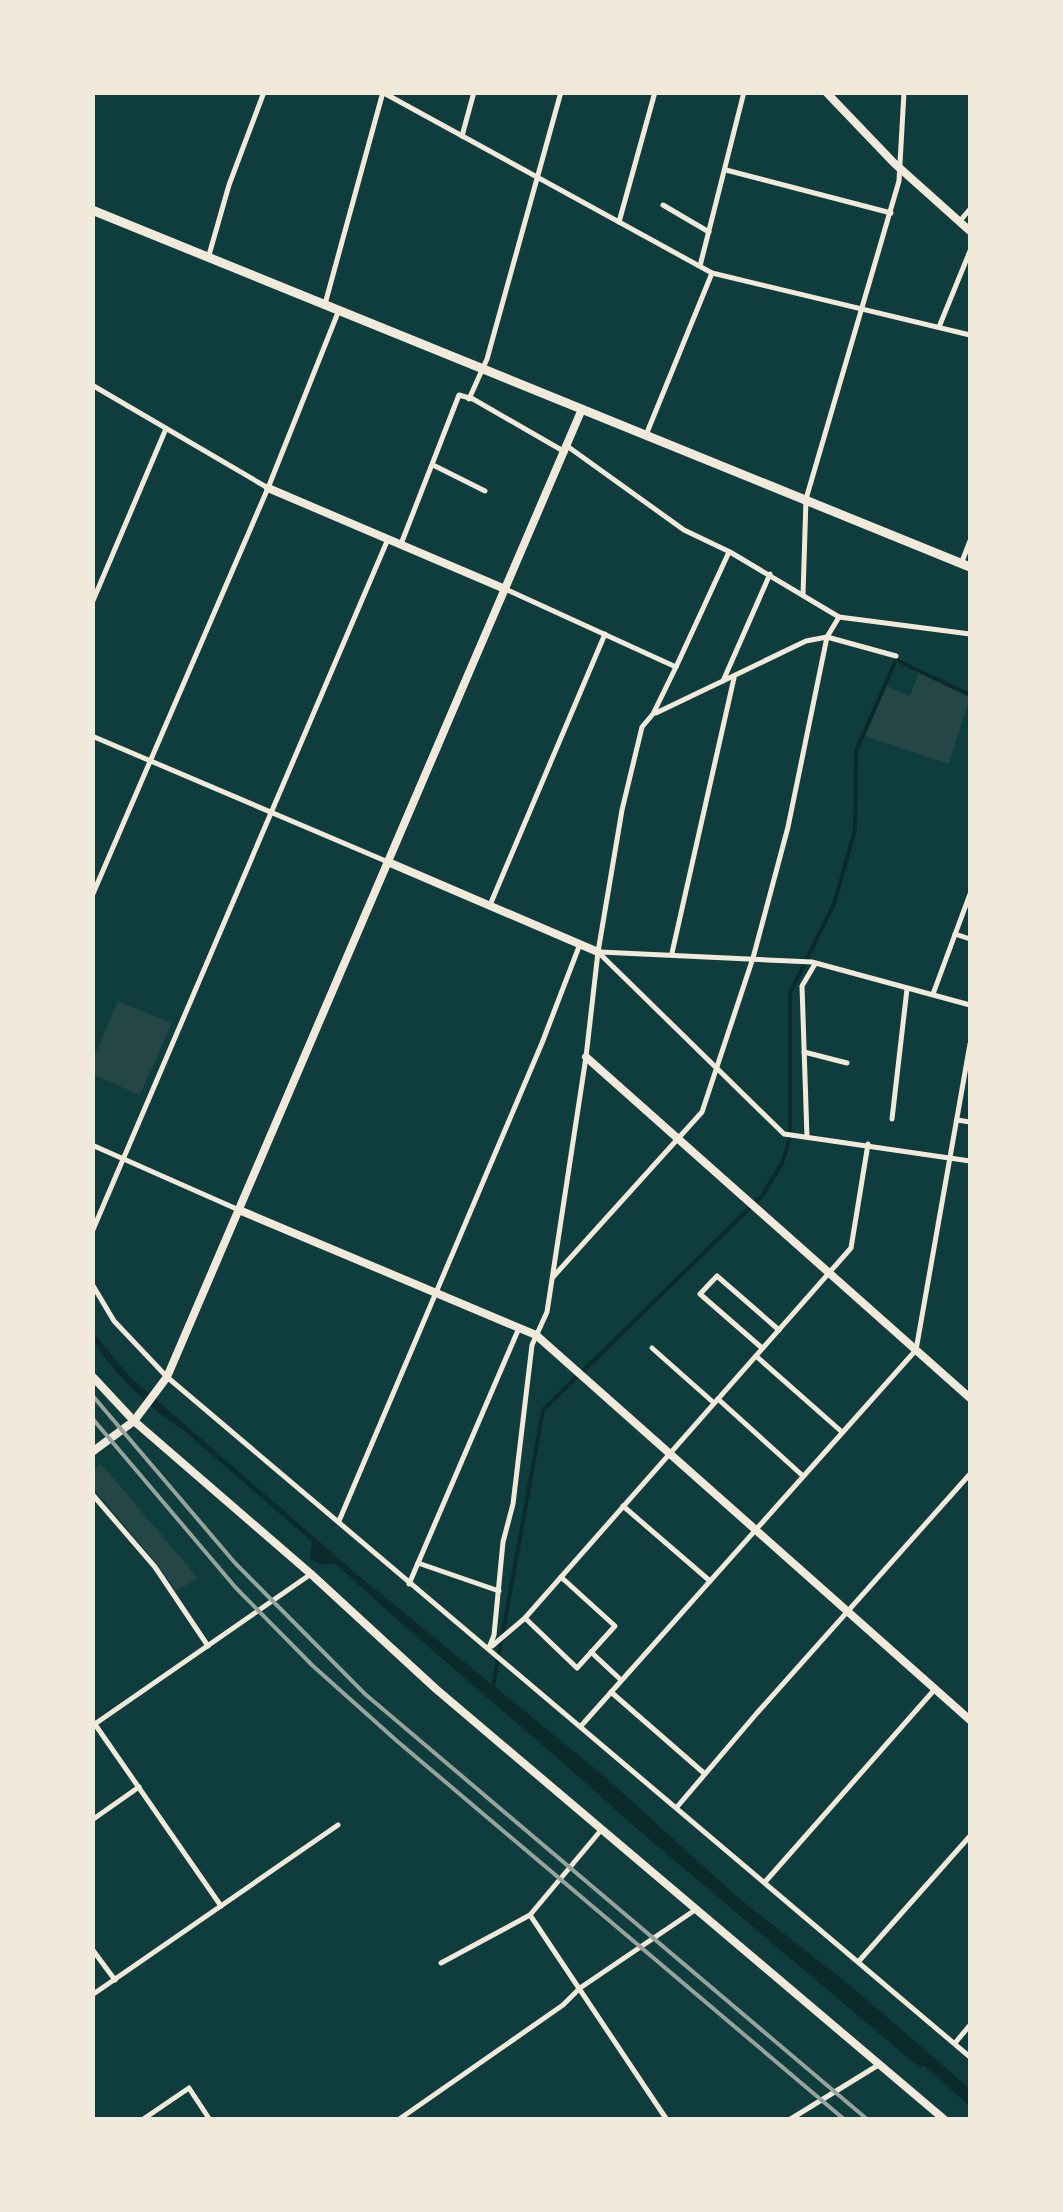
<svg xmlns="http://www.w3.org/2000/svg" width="1063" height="2212" font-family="Jost,sans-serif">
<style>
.green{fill:#244646}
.water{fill:#0a2a2b}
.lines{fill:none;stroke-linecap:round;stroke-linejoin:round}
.stream{stroke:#0a2a2b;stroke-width:4}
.minor{stroke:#f1e9da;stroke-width:5}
.tertiary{stroke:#f1e9da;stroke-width:8}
.trunk{stroke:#f1e9da;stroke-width:9}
.rail{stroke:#97a49c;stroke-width:4}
</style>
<rect width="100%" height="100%" fill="#0f3d3e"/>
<!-- green -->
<g class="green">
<polygon points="919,672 970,697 949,764 865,736 886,686 910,696"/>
<polygon points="118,1001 172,1023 140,1095 93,1074 93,1059"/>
<polygon points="101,1464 198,1578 176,1591 158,1565 93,1488 93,1470"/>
</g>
<!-- water -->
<path class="water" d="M92,1331L129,1376L353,1571L604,1776L736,1896L852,1987L969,2088L970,2106L923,2065L920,2068L629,1822C534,1734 430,1652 335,1563L320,1565L310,1559L312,1544L309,1539L181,1428C159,1417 93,1356 92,1331Z"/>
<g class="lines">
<!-- stream -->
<polyline class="stream" points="493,1687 543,1410 762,1196 782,1163 790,1138 790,993 834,904 855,830 856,751 896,660 970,695"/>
<!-- minor -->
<g class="minor">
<polyline points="382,92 712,273 970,335"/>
<polyline points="462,136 474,92"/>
<polyline points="726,170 891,213"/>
<polyline points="663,205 709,232"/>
<polyline points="960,221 970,209"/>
<polyline points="619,222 655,92"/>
<polyline points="209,255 229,185 264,92"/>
<polyline points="700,266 744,92"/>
<polyline points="325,304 383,92"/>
<polyline points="939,327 970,251"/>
<polyline points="92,385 268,488"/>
<polyline points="469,399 487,359 561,92"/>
<polyline points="646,435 712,273"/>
<polyline points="567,446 684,530 730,552 839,617 970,634"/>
<polyline points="433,465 485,491"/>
<polyline points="401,544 459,395 473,399 565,452"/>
<polyline points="961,564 970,541"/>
<polyline points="803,595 806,499 899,181 904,92"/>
<polyline points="92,603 165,431"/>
<polyline points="676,667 729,552"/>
<polyline points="723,681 770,574"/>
<polyline points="656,713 806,641 827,637 896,656"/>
<polyline points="92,736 388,862"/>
<polyline points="92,896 268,488 339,310"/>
<polyline points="490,905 605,634"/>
<polyline points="955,934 970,939"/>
<polyline points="598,952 784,1134 970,1161"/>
<polyline points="600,952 812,962 970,1005"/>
<polyline points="672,953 734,678"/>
<polyline points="933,994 970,894"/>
<polyline points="804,1052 847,1063"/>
<polyline points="892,1119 907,989"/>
<polyline points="957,1120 970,1122"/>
<polyline points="807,1137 802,986 815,964"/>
<polyline points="92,1145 239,1210"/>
<polyline points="92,1232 388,539"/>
<polyline points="553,1277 702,1112 753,958 788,827 827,637 839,617"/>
<polyline points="92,1284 114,1321 167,1377 970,2057"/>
<polyline points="652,1348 714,1403"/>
<polyline points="762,1348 700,1294 717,1276 779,1330"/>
<polyline points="756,1356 842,1432"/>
<polyline points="718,1399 803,1476"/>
<polyline points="92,1494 155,1567 208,1646"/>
<polyline points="623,1506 710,1581"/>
<polyline points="339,1521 542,1043 580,944"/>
<polyline points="418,1563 499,1591"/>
<polyline points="409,1584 519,1328"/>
<polyline points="525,1618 577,1668 615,1626 561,1577"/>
<polyline points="492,1646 525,1618 851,1248 868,1144"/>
<polyline points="489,1648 494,1635 503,1542 513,1504 532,1345 547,1312 586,1057 598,952 622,810 642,727 653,714 676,667 505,589"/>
<polyline points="591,1652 621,1680"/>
<polyline points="611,1692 705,1774"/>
<polyline points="92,1720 221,1906"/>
<polyline points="92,1726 311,1574"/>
<polyline points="581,1726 916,1350 970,1044"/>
<polyline points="677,1807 757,1713 970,1474"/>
<polyline points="92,1820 139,1787"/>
<polyline points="765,1882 935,1689"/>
<polyline points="530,1915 667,2120"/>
<polyline points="92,1949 115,1980"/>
<polyline points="859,1961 970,1836"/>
<polyline points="441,1963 530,1915 602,1829"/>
<polyline points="92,1995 338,1825"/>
<polyline points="955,2043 970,2025"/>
<polyline points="142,2120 189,2088 210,2120"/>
<polyline points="398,2120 563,2005 580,1988 695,1910"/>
<polyline points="789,2120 880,2064"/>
</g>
<!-- tertiary -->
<g class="tertiary">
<polyline points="826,92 894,163 970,231"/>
<polyline points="268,488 505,589"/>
<polyline points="388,862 598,952"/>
<polyline points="586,1057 970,1398"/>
<polyline points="239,1210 536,1335 970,1720"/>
<polyline points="92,1376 134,1421 311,1574 436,1689 945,2120"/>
<polyline points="92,1452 134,1421 167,1377 582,409"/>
</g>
<!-- trunk -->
<polyline class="trunk" points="92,210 970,567"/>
<!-- rail -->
<g class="rail">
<polyline points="92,1395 235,1563 365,1694 868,2120"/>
<polyline points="92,1418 236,1588 313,1666 397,1741 845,2120"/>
</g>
</g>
<!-- border -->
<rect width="1063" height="2212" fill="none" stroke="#f1e9da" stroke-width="190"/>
</svg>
